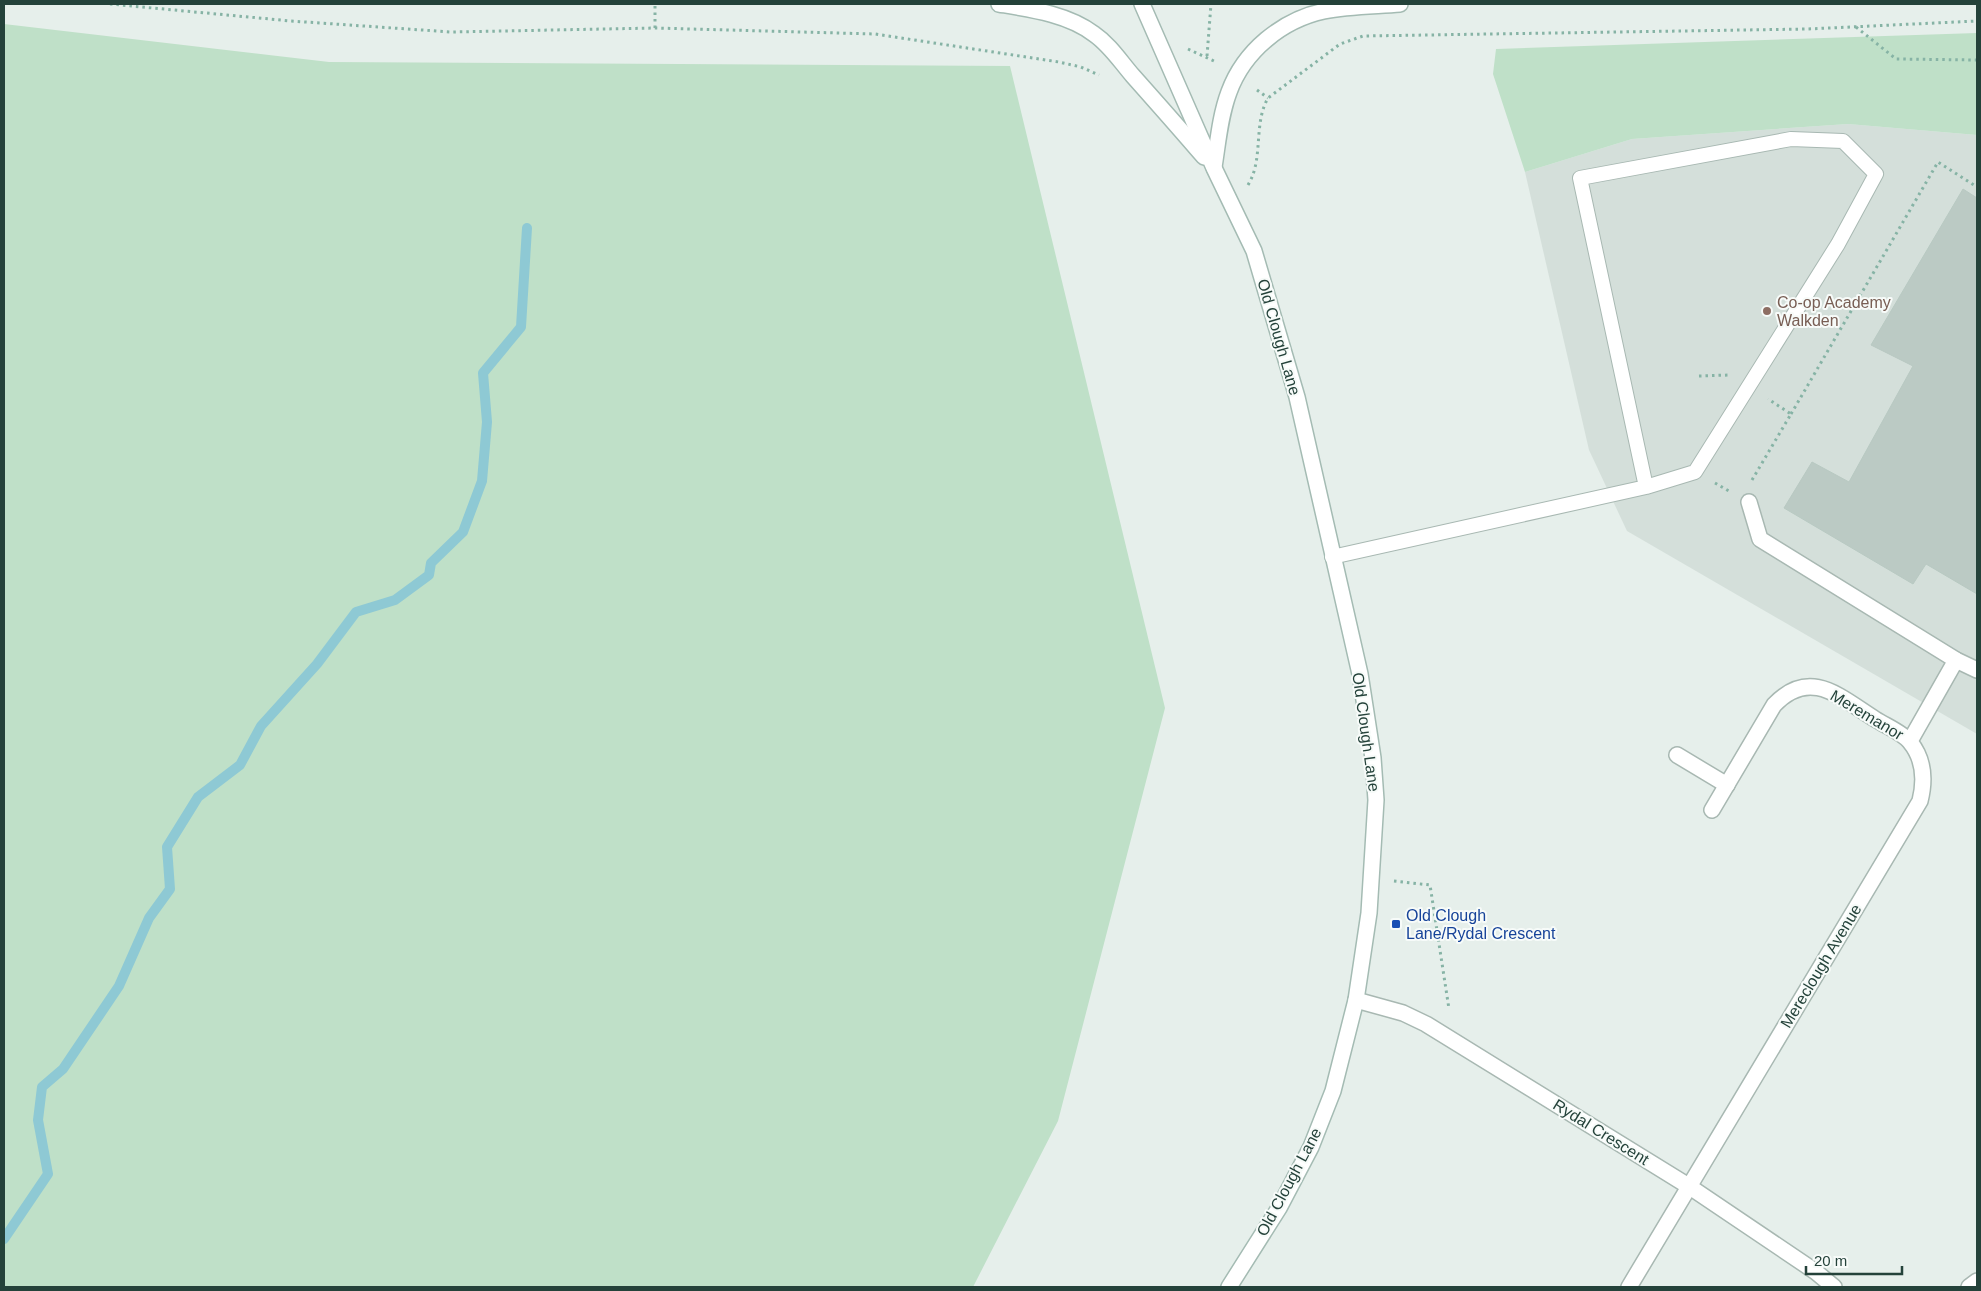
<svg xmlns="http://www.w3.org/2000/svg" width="1981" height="1291" font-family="Arial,sans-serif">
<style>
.built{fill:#d4dfda}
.green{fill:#bfe0c8}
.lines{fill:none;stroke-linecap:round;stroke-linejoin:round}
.stream{stroke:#8ec9d4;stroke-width:10}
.building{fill:#bbcac4;stroke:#b8c9c2}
.lane-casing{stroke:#a8b8b2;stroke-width:16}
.street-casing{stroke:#a8b8b2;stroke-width:18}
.secondary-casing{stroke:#a4bbb3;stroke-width:18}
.path{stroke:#86b3a5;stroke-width:3;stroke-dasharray:2.5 4;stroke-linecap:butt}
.lane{stroke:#fff;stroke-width:14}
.street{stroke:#fff;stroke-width:15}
.secondary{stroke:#fff;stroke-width:15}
.education-dot{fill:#8d6e63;stroke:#f7fbf9;stroke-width:2}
.transit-dot{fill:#1a4fb4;stroke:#f7fbf9;stroke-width:2}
.labels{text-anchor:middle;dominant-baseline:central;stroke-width:4;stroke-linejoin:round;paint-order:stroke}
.education-label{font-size:16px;fill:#785e54;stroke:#f7fbf9;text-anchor:start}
.street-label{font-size:16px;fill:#24423a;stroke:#f7fbf9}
.transit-label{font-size:16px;fill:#164399;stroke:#f7fbf9;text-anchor:start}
</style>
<rect width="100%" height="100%" fill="#e6efeb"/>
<!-- built -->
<polygon class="built" points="1848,124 1977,135 1977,734 1627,531 1589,450 1525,172 1632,139"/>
<!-- green -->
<g class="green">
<polygon points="4,24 329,62 1010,66 1165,708 1058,1121 973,1287 4,1287"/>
<polygon points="1977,33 1977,135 1848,124 1632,139 1525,172 1493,74 1496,49"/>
</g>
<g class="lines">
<!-- stream -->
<polyline class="stream" points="4,1239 48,1174 38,1120 42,1087 63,1069 119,986 149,918 170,889 167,847 198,797 240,765 261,726 317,664 356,612 395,600 429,575 431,563 463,532 482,481 487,422 483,373 521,327 527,228"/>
</g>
<!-- building -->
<polygon class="building" points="1963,189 1977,198 1977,594 1926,564 1913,584 1784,508 1812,462 1849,482 1913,366 1871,345"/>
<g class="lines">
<!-- lane casing -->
<g class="lane-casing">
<polyline id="lane" points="1332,557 1646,487 1695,472 1838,244 1876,174 1843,141 1791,139 1580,178 1646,487"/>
</g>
<!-- street casing -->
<g class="street-casing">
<g id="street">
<polyline points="1749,502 1760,539 1956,660 1977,670"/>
<polyline points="1910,741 1956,660"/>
<polyline points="1677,755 1727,785"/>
<polyline points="1356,1000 1403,1013 1426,1024 1690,1187 1816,1272 1834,1287"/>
<path d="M1629,1287L1920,801C1925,781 1924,759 1910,742C1903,733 1886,726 1875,719C1840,697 1810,667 1774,705L1712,810"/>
<polyline points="1969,1287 1977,1281"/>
</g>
</g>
<!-- secondary casing -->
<g class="secondary-casing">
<g id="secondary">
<path d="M999,4C1030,9 1068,14 1094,34C1110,45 1120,61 1133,76C1157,103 1181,130 1204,157"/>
<polyline points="1142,4 1214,168 1254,251 1297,397 1360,674 1373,758 1376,800 1369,913 1356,1000 1333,1091 1311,1147 1279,1208 1229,1287"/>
<path d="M1214,167C1218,142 1220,116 1229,92C1244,51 1282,20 1324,11C1348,6 1376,6 1400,4"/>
</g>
</g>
<!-- path -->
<g class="path">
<polyline points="110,4 291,21 451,32 655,28 875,34 1059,62 1081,67 1099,75"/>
<polyline points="1856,27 1896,59 1977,60"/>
<polyline points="655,28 655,4"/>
<polyline points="1188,49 1216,62"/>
<polyline points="1207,56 1211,4"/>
<polyline points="1257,90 1268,98"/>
<path d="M1248,185C1264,159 1253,124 1268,98L1340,44L1363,36L1808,29L1977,21"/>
<polyline points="1699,376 1729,375"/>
<polyline points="1791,414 1938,162 1977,187"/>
<polyline points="1752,480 1791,414 1768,399"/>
<polyline points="1715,483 1729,491"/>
<polyline points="1394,881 1430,885 1449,1009"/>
</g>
<!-- lane -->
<use href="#lane" class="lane"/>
<!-- street -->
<use href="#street" class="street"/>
<!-- secondary -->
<use href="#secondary" class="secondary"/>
</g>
<!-- markers -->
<circle class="education-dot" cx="1767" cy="311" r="5"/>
<rect class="transit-dot" x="1391" y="919" width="10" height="10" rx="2.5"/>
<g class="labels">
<!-- education labels -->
<g class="education-label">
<text x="1777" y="302">Co-op Academy<tspan x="1777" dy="18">Walkden</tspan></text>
</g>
<!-- street labels -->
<g class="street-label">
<text transform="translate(1279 337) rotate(74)">Old Clough Lane</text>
<text transform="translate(1867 715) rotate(31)">Meremanor</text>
<text transform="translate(1366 732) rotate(82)">Old Clough Lane</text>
<text transform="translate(1821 966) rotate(-59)">Mereclough Avenue</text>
<text transform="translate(1601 1132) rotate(32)">Rydal Crescent</text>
<text transform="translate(1289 1182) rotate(-62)">Old Clough Lane</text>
</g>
<!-- transit labels -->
<g class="transit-label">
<text x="1406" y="915">Old Clough<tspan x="1406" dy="18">Lane/Rydal Crescent</tspan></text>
</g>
</g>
<!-- border -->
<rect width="1981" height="1291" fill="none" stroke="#24423a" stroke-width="10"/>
<!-- scale -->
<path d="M1806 1266v8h96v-8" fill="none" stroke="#24423a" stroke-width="2.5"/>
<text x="1814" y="1266" font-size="15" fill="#24423a" stroke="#f7fbf9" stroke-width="4" paint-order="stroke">20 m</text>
</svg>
